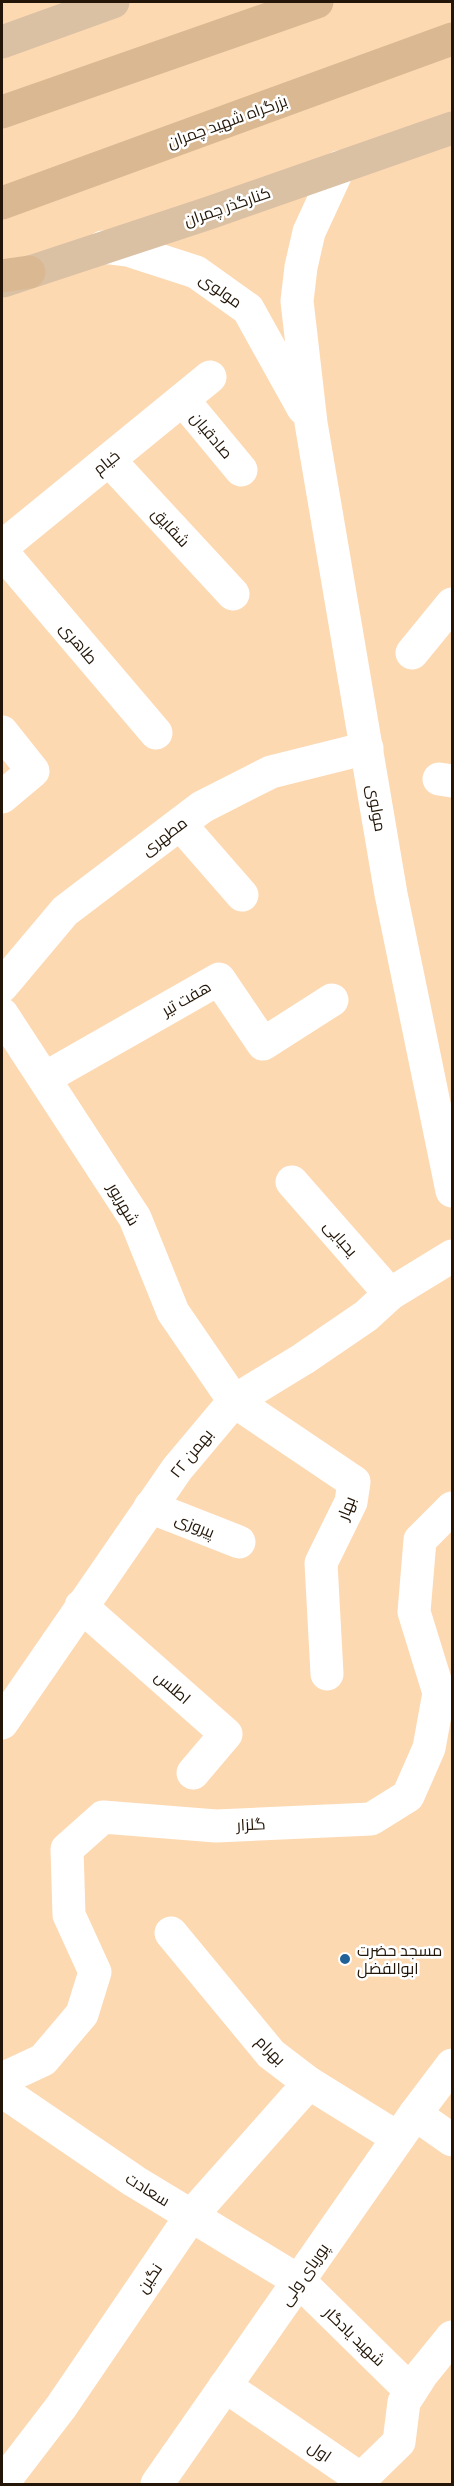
<svg xmlns="http://www.w3.org/2000/svg" width="454" height="2486" font-family="Ubuntu,Cairo,sans-serif">
<style>
.lines{fill:none;stroke-linecap:round;stroke-linejoin:round}
.minor{stroke:#fff;stroke-width:33}
.tertiary{stroke:#fff;stroke-width:33}
.secondary{stroke:#fff;stroke-width:33}
.primary{stroke:#dbc1a4;stroke-width:33}
.trunk{stroke:#dab992;stroke-width:33}
.poi-dot{fill:#226197;stroke:#fff;stroke-width:2}
.labels{text-anchor:middle;dominant-baseline:central;stroke-width:5;stroke-linejoin:round;paint-order:stroke}
.street-label{font-size:16px;fill:#231608;stroke:#fff}
.poi-label{font-size:16px;fill:#231608;stroke:#fff;text-anchor:start}
</style>
<rect width="100%" height="100%" fill="#fdd9b2"/>
<g class="lines">
<!-- minor -->
<g class="minor">
<polyline points="183,400 241,470"/>
<polyline points="109,460 233,594"/>
<polyline points="2,547 210,377"/>
<polyline points="2,552 156,733"/>
<polyline points="412,653 452,604"/>
<polyline points="2,732 33,771 2,797"/>
<polyline points="439,779 452,781"/>
<polyline points="180,824 242,895"/>
<polyline points="2,986 65,911 202,807 271,772 367,748"/>
<polyline points="2,1014 135,1218 173,1312 234,1401 354,1482 351,1502 321,1563 327,1674"/>
<polyline points="45,1078 219,979 263,1044 332,1000"/>
<polyline points="292,1182 390,1294"/>
<polyline points="150,1507 239,1542"/>
<polyline points="81,1606 226,1734 193,1773"/>
<polyline points="171,1933 271,2054 309,2083 398,2138"/>
<polyline points="2,2079 43,2060 82,2014 95,1972 69,1915 67,1849 103,1817 216,1826 371,1819 408,1796 429,1748 439,1693 414,1612 420,1540 452,1508"/>
<polyline points="2,2091 134,2181 299,2281 411,2391"/>
<polyline points="415,2114 452,2140"/>
<polyline points="225,2386 361,2479 399,2442 404,2402 422,2374 452,2337"/>
<polyline points="2,2484 61,2407 191,2216 309,2083"/>
</g>
<!-- tertiary -->
<polyline class="tertiary" points="2,1723 177,1469 234,1401 303,1359 366,1316 390,1294 452,1256"/>
<!-- secondary -->
<g class="secondary">
<polyline points="339,167 309,232 301,267 297,301 311,423 391,894 452,1191"/>
<polyline points="103,247 128,250 196,272 248,309 303,408"/>
<polyline points="157,2484 415,2114 452,2065"/>
</g>
<!-- primary -->
<g class="primary">
<polyline points="2,42 113,2"/>
<polyline points="3,281 209,213 452,128"/>
</g>
<!-- trunk -->
<g class="trunk">
<polyline points="2,112 317,2"/>
<polyline points="2,203 452,39"/>
<polyline points="2,276 29,272"/>
</g>
</g>
<!-- markers -->
<circle class="poi-dot" cx="345" cy="1959" r="6"/>
<g class="labels">
<!-- street labels -->
<g class="street-label">
<text transform="translate(227 121) rotate(-20)">بزرگراه شهید چمران</text>
<text transform="translate(227 206) rotate(-19)">کنارگذر چمران</text>
<text transform="translate(221 290) rotate(35)">مولوی</text>
<text transform="translate(212 435) rotate(50)">صادقیان</text>
<text transform="translate(106 462) rotate(-39)">خیام</text>
<text transform="translate(171 527) rotate(47)">شقایق</text>
<text transform="translate(79 643) rotate(50)">طاهری</text>
<text transform="translate(377 808) rotate(80)">مولوی</text>
<text transform="translate(164 836) rotate(-37)">مطهری</text>
<text transform="translate(186 998) rotate(-30)">هفت تیر</text>
<text transform="translate(124 1204) rotate(60)">شهریور</text>
<text transform="translate(341 1238) rotate(49)">یحیایی</text>
<text transform="translate(191 1453) rotate(-51)">۲۲ بهمن</text>
<text transform="translate(346 1508) rotate(-69)">بهار</text>
<text transform="translate(195 1525) rotate(22)">پیروزی</text>
<text transform="translate(173 1687) rotate(41)">اطلس</text>
<text transform="translate(251 1824) rotate(-3)">گلزار</text>
<text transform="translate(271 2050) rotate(45)">بهرام</text>
<text transform="translate(148 2189) rotate(32)">سعادت</text>
<text transform="translate(304 2274) rotate(-55)">پوریای ولی</text>
<text transform="translate(149 2278) rotate(-56)">نگین</text>
<text transform="translate(355 2336) rotate(44)">شهید یادگار</text>
<text transform="translate(320 2451) rotate(34)">اول</text>
</g>
<!-- poi labels -->
<g class="poi-label">
<text x="357" y="1950">مسجد حضرت<tspan x="357" dy="18">ابوالفضل</tspan></text>
</g>
</g>
<!-- border -->
<rect width="454" height="2486" fill="none" stroke="#231608" stroke-width="6"/>
</svg>
